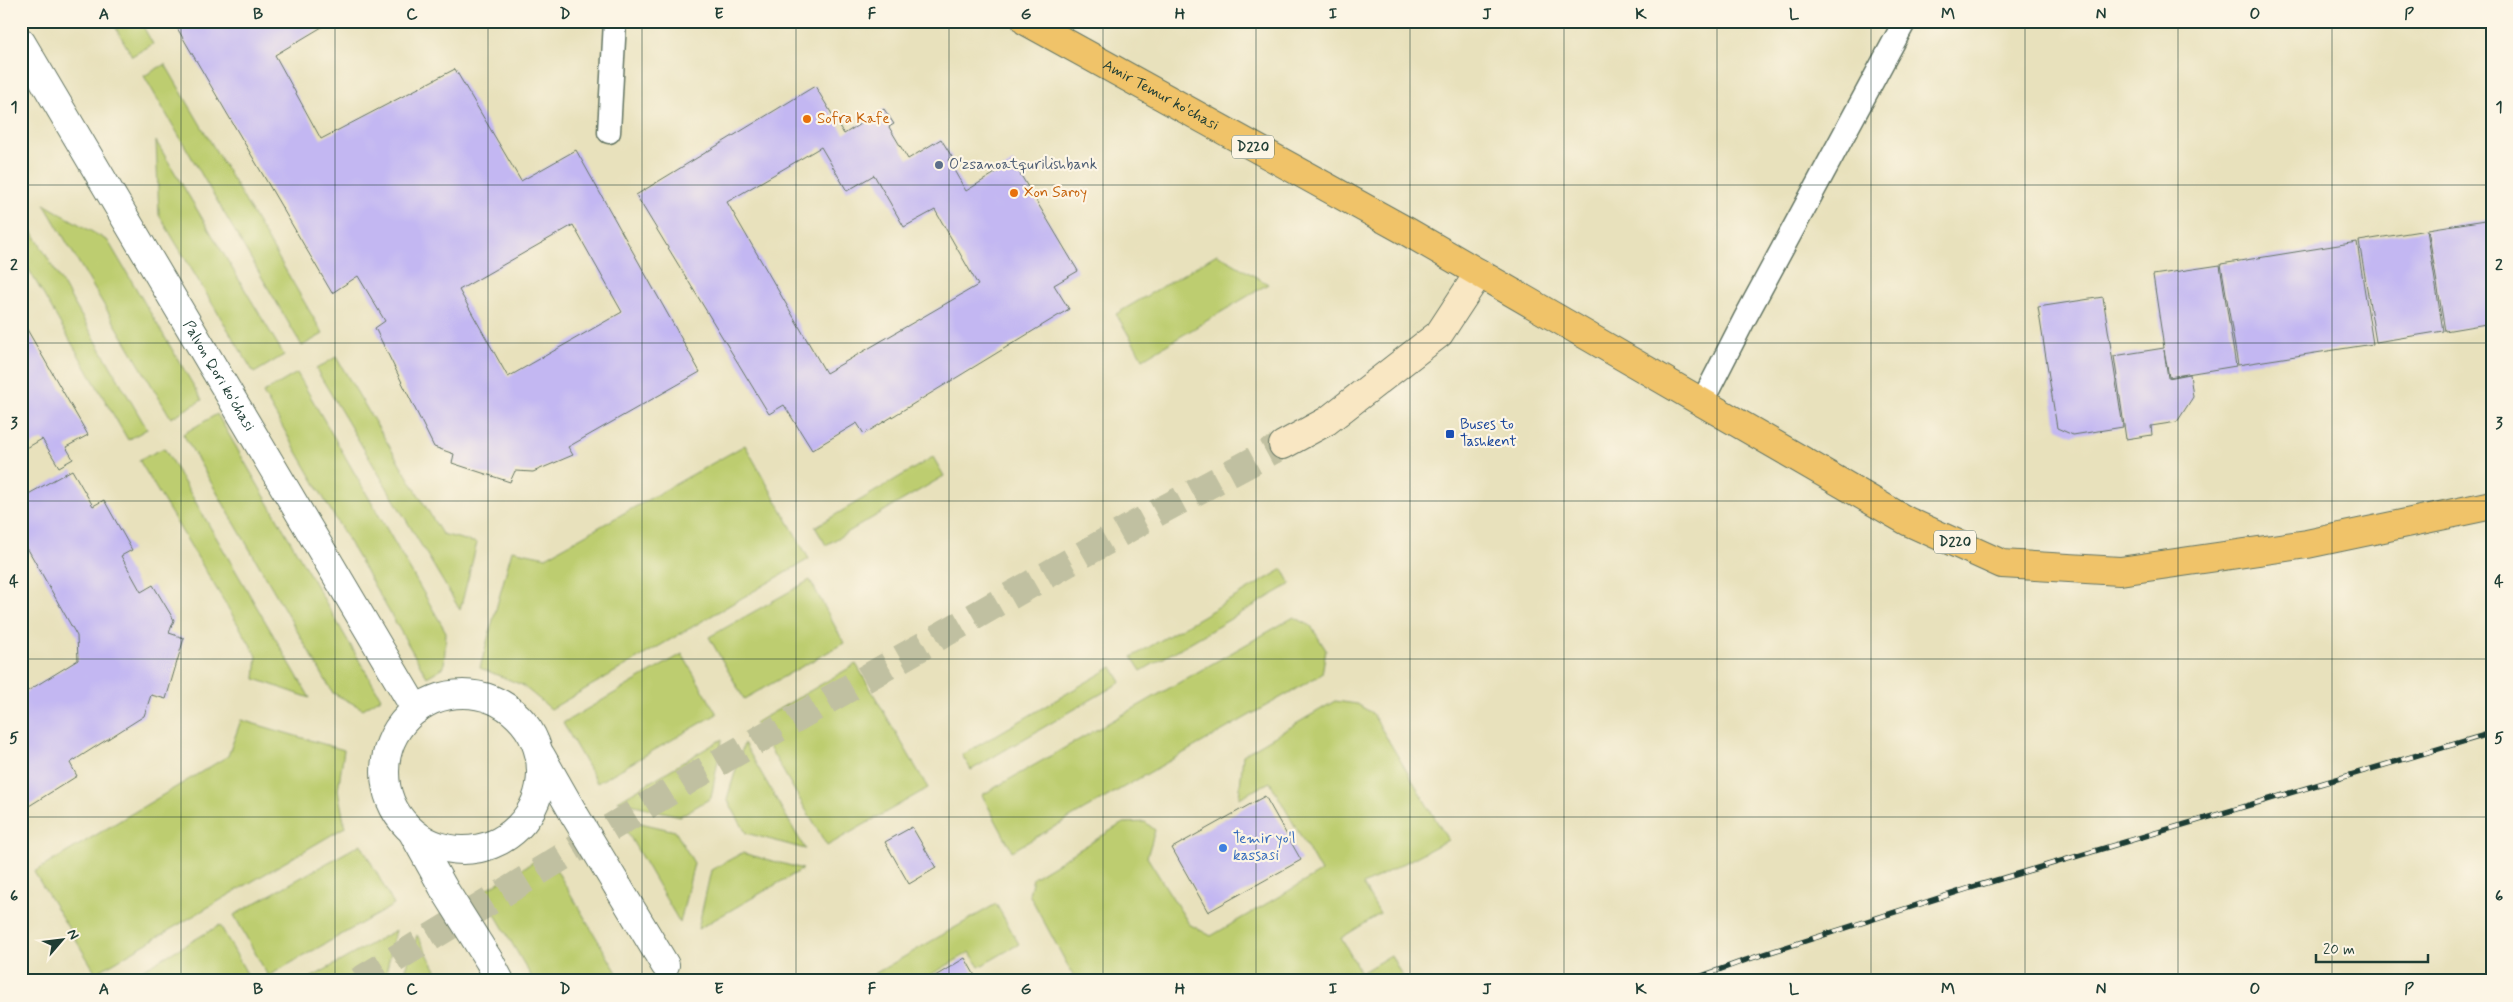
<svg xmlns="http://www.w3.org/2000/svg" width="2513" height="1002" font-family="Mynerve,sans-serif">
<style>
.green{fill:#bdcd6f;stroke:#6e8552}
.building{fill:#c3b7f2;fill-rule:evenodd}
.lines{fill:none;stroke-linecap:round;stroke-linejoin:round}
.secondary-tunnel{stroke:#c0c0a1;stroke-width:28;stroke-dasharray:28 14;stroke-linecap:butt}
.service-casing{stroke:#657664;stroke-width:25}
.pedestrian-casing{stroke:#657664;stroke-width:30}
.secondary-casing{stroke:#657664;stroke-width:30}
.primary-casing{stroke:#657664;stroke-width:30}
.service{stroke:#fff;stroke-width:22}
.pedestrian{stroke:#fff;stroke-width:28}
.secondary{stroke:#f9e7c3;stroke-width:28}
.primary{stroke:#f0c369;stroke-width:28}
.rail-casing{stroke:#1f3d34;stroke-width:5.5}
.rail{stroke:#fcf5e5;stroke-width:4;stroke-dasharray:11;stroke-linecap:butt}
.pedestrian-bridge-casing{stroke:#657664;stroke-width:30;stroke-linecap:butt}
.pedestrian-bridge{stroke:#fff;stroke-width:28}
.grid{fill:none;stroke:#1f3d34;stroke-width:1;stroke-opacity:0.55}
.food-dot{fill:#e8710a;stroke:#fcf5e5;stroke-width:2}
.service-dot{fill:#5c6f8a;stroke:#fcf5e5;stroke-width:2}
.transit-dot{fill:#1a4fb4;stroke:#fcf5e5;stroke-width:2}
.shop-dot{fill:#3f7fe0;stroke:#fcf5e5;stroke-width:2}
.labels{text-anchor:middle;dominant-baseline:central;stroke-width:4.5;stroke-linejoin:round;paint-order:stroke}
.shield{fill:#fcf5e5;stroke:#617469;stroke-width:1}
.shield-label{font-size:14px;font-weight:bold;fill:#1f3d34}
.street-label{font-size:15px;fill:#1f3d34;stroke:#fcf5e5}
.food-label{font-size:15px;fill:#c56008;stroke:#fcf5e5;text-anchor:start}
.service-label{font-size:15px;fill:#4e5e75;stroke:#fcf5e5;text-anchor:start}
.transit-label{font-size:15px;fill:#164399;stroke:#fcf5e5;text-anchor:start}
.shop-label{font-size:15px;fill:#366cbe;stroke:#fcf5e5;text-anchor:start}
.neatline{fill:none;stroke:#1f3d34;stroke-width:2}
.grid-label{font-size:16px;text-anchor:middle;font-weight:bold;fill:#1f3d34}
</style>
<rect width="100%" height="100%" fill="#fcf5e5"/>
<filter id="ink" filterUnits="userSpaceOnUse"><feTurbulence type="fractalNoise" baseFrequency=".02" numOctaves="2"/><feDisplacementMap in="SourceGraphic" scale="10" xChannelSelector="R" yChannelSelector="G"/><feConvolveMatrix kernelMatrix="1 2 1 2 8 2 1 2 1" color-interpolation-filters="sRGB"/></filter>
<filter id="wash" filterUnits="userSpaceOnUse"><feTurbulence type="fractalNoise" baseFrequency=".0096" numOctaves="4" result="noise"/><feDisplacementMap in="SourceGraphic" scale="20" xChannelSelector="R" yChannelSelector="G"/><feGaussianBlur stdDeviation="1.12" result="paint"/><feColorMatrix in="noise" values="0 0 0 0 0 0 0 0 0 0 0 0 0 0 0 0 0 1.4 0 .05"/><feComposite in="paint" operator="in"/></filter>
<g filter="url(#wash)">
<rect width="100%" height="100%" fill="#e8e1bc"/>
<!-- green -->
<g class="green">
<polygon points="112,21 140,21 153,44 132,56"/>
<polygon points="165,64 323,334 302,346 144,76"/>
<polygon points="156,141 284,355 254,373 159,215"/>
<polygon points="44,204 108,241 202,400 171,418"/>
<polygon points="21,212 147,429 128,440 21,256"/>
<polygon points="1217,254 1268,284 1143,359 1116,314"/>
<polygon points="336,357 442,534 477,543 460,610 316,369"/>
<polygon points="297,373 446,632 444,667 427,677 263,393"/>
<polygon points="217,414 381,698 363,709 333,693 183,434"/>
<polygon points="745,445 809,559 551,709 522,685 480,668 512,550 546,557"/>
<polygon points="164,448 310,698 255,679 257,656 139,460"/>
<polygon points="933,457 944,476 826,545 815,527"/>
<polygon points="1283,569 1291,584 1141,671 1132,657"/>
<polygon points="810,580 844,643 744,699 709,637"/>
<polygon points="1294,617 1311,626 1326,650 1322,674 1012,851 982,795"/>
<polygon points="682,654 717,714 597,783 563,723"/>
<polygon points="856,664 928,788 827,846 755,723"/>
<polygon points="1112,667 1121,682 971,770 962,755"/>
<polygon points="1335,701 1357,704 1372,713 1448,840 1363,885 1380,914 1341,938 1361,973 1391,955 1403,978 1398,981 1076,981 1029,894 1033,878 1123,823 1145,822 1155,830 1147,857 1189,924 1211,936 1321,872 1270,782 1239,798 1243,755"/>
<polygon points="241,720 344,750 338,790 345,827 96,973 34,872 228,756"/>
<polygon points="722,739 711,798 680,816 618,801"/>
<polygon points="744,743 805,849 746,833 727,799"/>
<polygon points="619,818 675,831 694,863 680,923"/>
<polygon points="361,844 394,905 268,976 234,915"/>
<polygon points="742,853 803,869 698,929 711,870"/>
<polygon points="547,854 619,976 611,981 534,981 482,892"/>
<polygon points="996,904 1019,944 979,967 970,952 920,981 862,981"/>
<polygon points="220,925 251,981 123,981"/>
<polygon points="396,930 384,981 305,981"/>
<polygon points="417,935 442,981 402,981"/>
</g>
<g id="blocks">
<!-- building -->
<g class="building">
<path d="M173,21H332L275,55L321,139L455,69L521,181L576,150L700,372L568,447L573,455L533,472L515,471L510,482L452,463L454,454L434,447L375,328L385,321L358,276L332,293ZM573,225L622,312L508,377L459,290Z"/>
<path d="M815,86L844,134L884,109L894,124L889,127L908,159L941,139L952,157L948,160L966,191L1013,162L1078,271L1054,285L1069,309L864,434L857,423L812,450L784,405L769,414L636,195ZM821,147L847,191L874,175L904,227L935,210L978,285L826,373L727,202Z"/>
<polygon points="2492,219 2492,323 2445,331 2428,229"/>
<polygon points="2427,230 2443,331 2376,342 2359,241"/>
<polygon points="2357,242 2373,344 2238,365 2221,264"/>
<polygon points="2220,265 2236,366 2169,377 2164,350 2168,378 2190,374 2193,397 2177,422 2151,426 2152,435 2126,439 2114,356 2164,348 2153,275"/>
<polygon points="2103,297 2123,427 2073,435 2057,428 2038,307"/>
<polygon points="21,319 88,435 66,447 73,459 59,467 42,439 25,449 21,443"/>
<polygon points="72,470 93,506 104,500 132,550 121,556 141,592 153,585 174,620 169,633 184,638 166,699 151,695 144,716 70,763 77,776 21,811 21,695 78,660 77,636 21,537 21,498"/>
<polygon points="1265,796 1301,860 1208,912 1172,848"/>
<polygon points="912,827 936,868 909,884 885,842"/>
<polygon points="965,958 978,981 927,981"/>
</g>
</g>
</g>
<g filter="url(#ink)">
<use href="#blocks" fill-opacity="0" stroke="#657664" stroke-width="1"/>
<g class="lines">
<!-- secondary-tunnel -->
<polyline class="secondary-tunnel" points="359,981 702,772 1138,523 1283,445"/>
<!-- service casing -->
<g class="service-casing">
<g id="service">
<polyline points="609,132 615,21"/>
<polyline points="1702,402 1745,318 1905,21"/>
</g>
</g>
<!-- pedestrian casing -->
<g class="pedestrian-casing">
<g id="pedestrian">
<path id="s1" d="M21,42L416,710"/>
<circle cx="463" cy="772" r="78"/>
<polyline points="541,756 574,814"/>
<polyline points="413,833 444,889"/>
<polyline points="618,887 665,965"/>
<polyline points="490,962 500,981"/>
</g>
</g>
<!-- secondary casing -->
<g class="secondary-casing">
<polyline id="secondary" points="1283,445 1327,421 1439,334 1479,273"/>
</g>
<!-- primary casing -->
<g class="primary-casing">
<g id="primary">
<path id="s2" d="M1026,21L1408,232L1907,521L2002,564L2120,571L2307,544L2492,505"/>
</g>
</g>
<!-- service -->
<use href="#service" class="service"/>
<!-- pedestrian -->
<use href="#pedestrian" class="pedestrian"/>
<!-- secondary -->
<use href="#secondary" class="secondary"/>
<!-- primary -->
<use href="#primary" class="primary"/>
<!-- rail casing -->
<g class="rail-casing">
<polyline id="rail" points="1688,981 1746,960 1970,888 2492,733"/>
</g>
<!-- rail -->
<use href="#rail" class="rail"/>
<!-- pedestrian-bridge casing -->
<g class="pedestrian-bridge-casing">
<g id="pedestrian-bridge">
<polyline points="574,814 618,887"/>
<polyline points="444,889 490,962"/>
</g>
</g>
<!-- pedestrian-bridge -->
<use href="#pedestrian-bridge" class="pedestrian-bridge"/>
</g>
</g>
<!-- grid -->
<path class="grid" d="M181,21V981M335,21V981M488,21V981M642,21V981M796,21V981M949,21V981M1103,21V981M1256,21V981M1410,21V981M1564,21V981M1717,21V981M1871,21V981M2025,21V981M2178,21V981M2332,21V981M21,185H2492M21,343H2492M21,501H2492M21,659H2492M21,817H2492"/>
<!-- markers -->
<g class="food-dot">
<circle cx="807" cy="119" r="5"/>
<circle cx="1014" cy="193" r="5"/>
</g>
<circle class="service-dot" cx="939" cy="165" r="5"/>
<rect class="transit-dot" x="1445" y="429" width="10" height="10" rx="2.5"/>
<circle class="shop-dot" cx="1223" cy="848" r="5"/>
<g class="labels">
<!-- shield labels -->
<g class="shield">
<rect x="1232" y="135.5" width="42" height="23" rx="4"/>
<rect x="1934" y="530.5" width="42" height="23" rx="4"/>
</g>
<g class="shield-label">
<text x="1253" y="147">D220</text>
<text x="1955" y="542">D220</text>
</g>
<!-- street labels -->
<g class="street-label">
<text stroke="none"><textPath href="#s2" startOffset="154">Amir Temur ko'chasi</textPath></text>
<text stroke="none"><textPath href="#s1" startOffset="388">Palvon Qori ko'chasi</textPath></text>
</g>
<!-- food labels -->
<g class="food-label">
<text x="817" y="119">Sofra Kafe</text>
<text x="1024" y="193">Xon Saroy</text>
</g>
<!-- service labels -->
<g class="service-label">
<text x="949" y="165">Oʻzsanoatqurilishbank</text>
</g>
<!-- transit labels -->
<g class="transit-label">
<text x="1460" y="425">Buses to<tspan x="1460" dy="17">Tashkent</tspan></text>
</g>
<!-- shop labels -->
<g class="shop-label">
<text x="1233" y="839">Temir yo'l<tspan x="1233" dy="17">kassasi</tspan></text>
</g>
</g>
<!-- margin -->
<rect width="2513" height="1002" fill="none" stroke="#fcf5e5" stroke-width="55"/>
<!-- north arrow -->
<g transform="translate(62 940) rotate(62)" stroke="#fcf5e5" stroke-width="4" paint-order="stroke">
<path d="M0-4L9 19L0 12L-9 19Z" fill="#1f3d34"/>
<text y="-8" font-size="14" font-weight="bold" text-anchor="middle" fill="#1f3d34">N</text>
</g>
<!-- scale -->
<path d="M2316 954v8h112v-8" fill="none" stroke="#1f3d34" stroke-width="2.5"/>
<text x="2323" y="954" font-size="15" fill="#1f3d34" stroke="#fcf5e5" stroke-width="4" paint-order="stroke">20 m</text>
<rect x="28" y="28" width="2458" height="946" class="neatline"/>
<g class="grid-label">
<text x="104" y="19">A</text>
<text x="258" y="19">B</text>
<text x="412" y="19">C</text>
<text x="565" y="19">D</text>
<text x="719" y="19">E</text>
<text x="872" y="19">F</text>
<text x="1026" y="19">G</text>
<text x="1180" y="19">H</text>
<text x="1333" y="19">I</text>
<text x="1487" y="19">J</text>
<text x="1641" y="19">K</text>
<text x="1794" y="19">L</text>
<text x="1948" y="19">M</text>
<text x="2101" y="19">N</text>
<text x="2255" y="19">O</text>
<text x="2409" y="19">P</text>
<text x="14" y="112">1</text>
<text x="2499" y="112">1</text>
<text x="14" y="270">2</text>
<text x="2499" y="270">2</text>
<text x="14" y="428">3</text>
<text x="2499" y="428">3</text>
<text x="14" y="586">4</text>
<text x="2499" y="586">4</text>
<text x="14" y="743">5</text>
<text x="2499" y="743">5</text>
<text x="14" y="901">6</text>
<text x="2499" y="901">6</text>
<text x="104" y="994">A</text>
<text x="258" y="994">B</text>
<text x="412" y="994">C</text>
<text x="565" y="994">D</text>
<text x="719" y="994">E</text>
<text x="872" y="994">F</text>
<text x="1026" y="994">G</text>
<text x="1180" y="994">H</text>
<text x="1333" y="994">I</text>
<text x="1487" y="994">J</text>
<text x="1641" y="994">K</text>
<text x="1794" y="994">L</text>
<text x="1948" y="994">M</text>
<text x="2101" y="994">N</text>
<text x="2255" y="994">O</text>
<text x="2409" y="994">P</text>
</g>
</svg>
